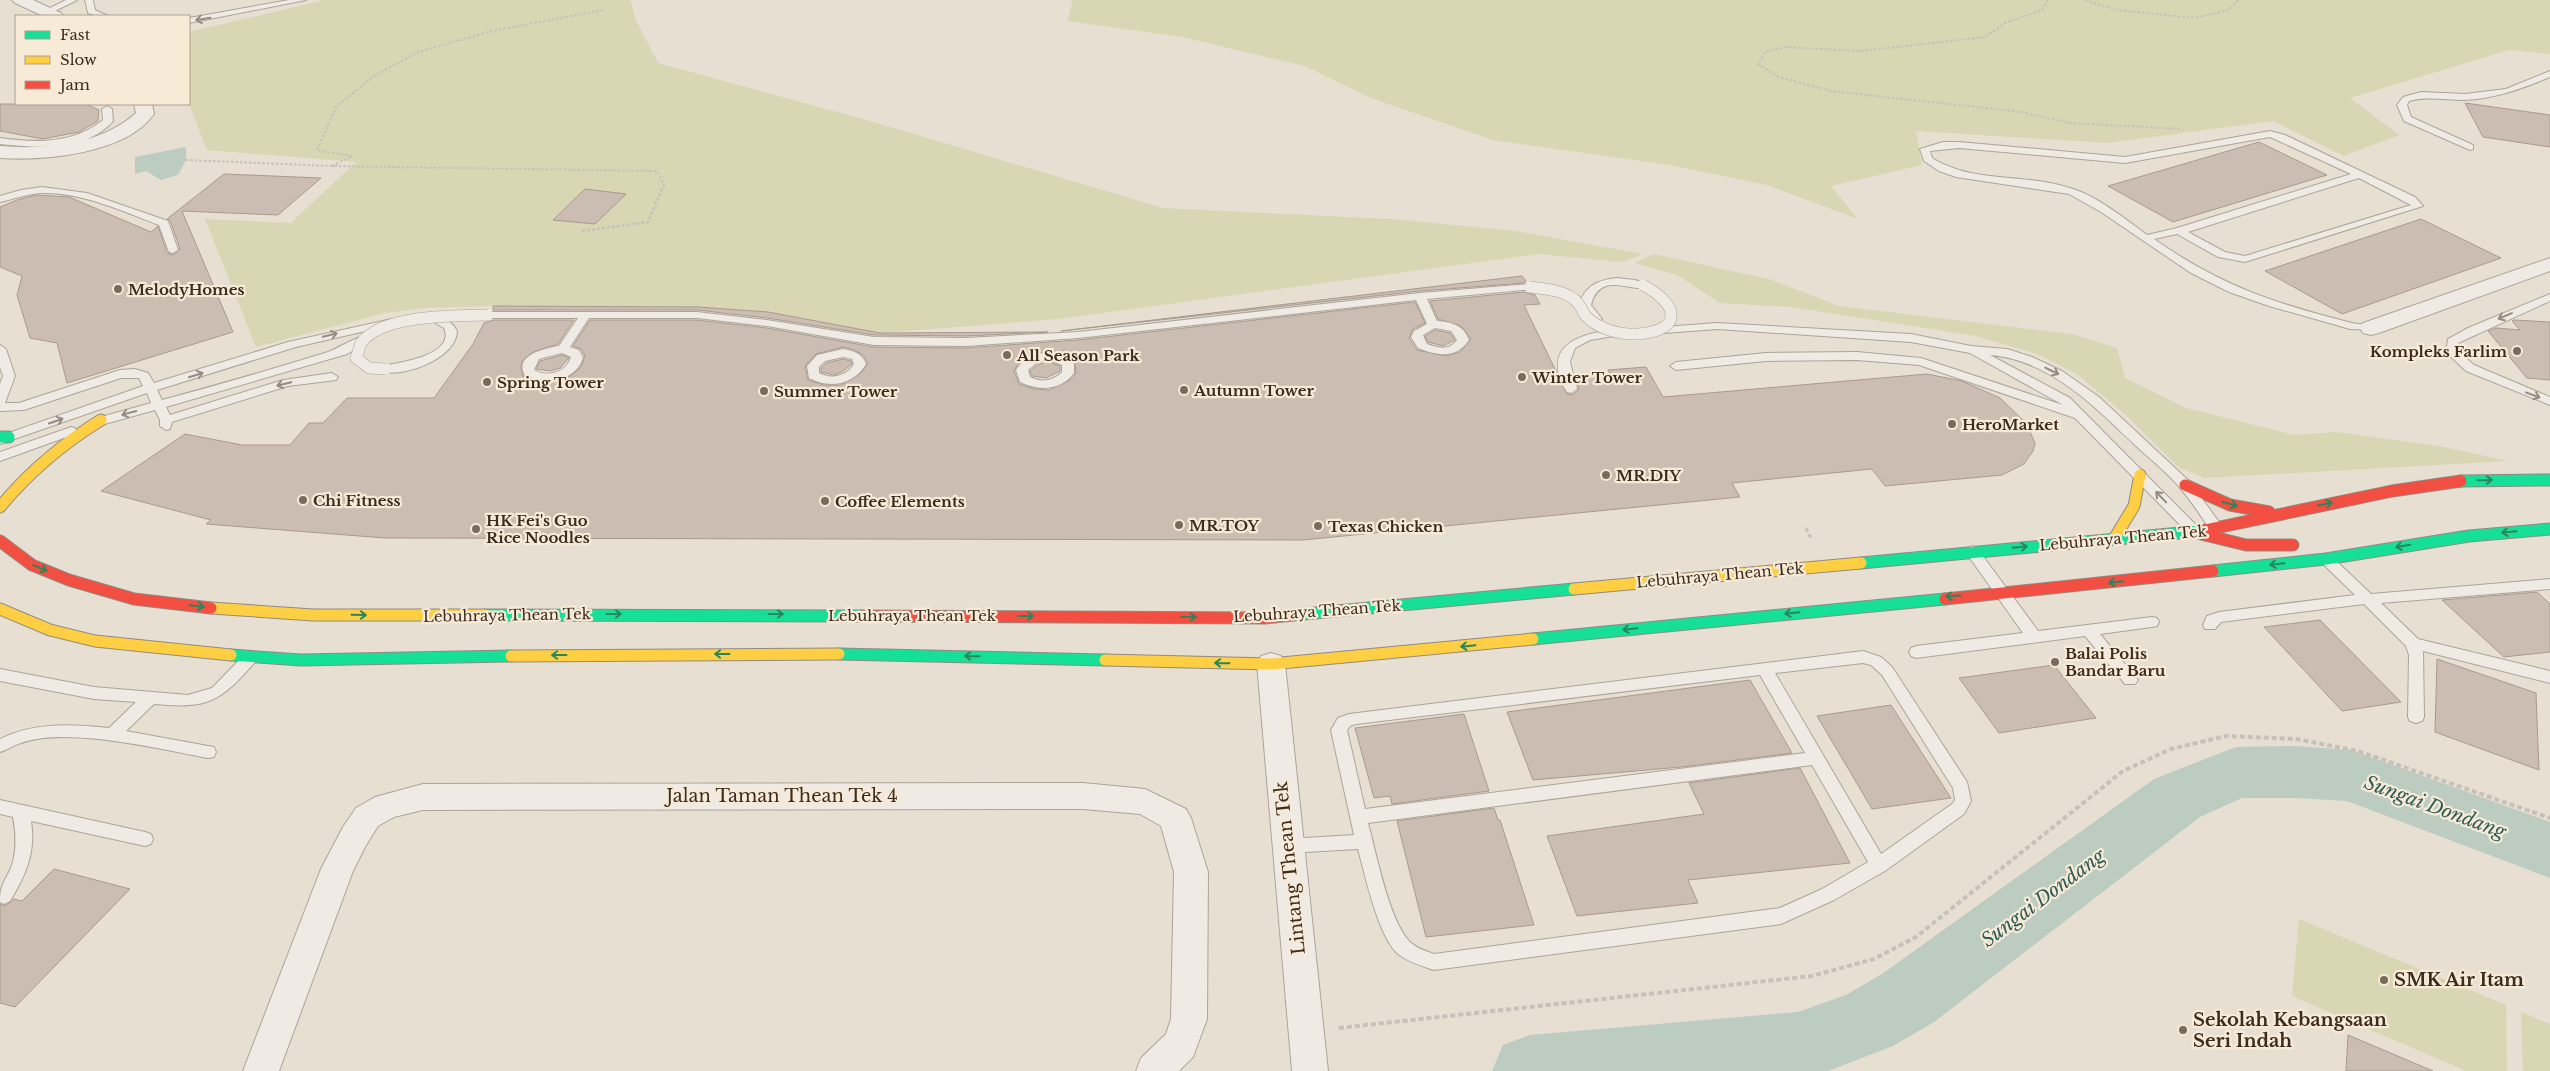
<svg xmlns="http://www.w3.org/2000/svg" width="2550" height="1071" font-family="'Libre Baskerville',serif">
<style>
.green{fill:#d8d6b3}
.water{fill:#bcccc1}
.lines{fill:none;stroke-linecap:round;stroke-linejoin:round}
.river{fill:#bcccc1;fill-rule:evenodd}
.building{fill:#cbbdb1;stroke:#a89a8f;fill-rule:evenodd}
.lane-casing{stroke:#aca499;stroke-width:2}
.street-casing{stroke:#aca499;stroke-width:2}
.fast-casing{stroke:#928a80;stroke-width:13}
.slow-far1-casing{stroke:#928a80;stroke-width:11}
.slow-casing{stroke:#928a80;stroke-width:13}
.jam-casing{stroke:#928a80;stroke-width:13}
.path-far3{stroke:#c8c1b9;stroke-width:2;stroke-dasharray:2.5 2;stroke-linecap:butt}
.path-far2{stroke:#c8c1b9;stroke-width:2.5;stroke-dasharray:3 2;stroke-linecap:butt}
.path-far1{stroke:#c8c1b9;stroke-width:3;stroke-dasharray:4 2.5;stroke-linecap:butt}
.path{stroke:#c8c1b9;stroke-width:4;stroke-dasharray:5 3;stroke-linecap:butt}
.lane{fill:#efeae3;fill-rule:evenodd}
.street{fill:#efeae3;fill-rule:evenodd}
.fast{stroke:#16e098;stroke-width:11}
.slow-far1{stroke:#ffcf43;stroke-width:9}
.slow{stroke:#ffcf43;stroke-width:11}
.jam{stroke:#f24e42;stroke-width:11}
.lane-bridge-casing{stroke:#aca499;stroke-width:12;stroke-linecap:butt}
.lane-bridge{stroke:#efeae3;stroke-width:11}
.oneway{stroke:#968b82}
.oneway2{stroke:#29865c}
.poi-dot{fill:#786b5e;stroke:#f7ebd8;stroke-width:2}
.labels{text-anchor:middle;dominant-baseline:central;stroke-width:4.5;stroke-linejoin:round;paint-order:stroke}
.poi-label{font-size:15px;font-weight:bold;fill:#3c2c20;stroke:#f7ebd8;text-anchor:start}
.street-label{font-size:15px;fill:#3c2c20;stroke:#f7ebd8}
.near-street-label{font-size:18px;fill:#3c2c20;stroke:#f7ebd8}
.near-poi-label{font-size:18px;font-weight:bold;fill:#3c2c20;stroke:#f7ebd8;text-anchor:start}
.near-water-label{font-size:19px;font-style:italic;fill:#2f5c56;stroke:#f7ebd8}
</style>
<rect width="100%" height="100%" fill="#e7dfd1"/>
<!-- green -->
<g class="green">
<polygon points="325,0 630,0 636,20 658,63 870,121 1163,208 1392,219 1516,231 1643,254 1621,262 1539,254 1058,319 880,333 768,312 698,307 493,306 424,308 385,313 256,347 205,219 291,223 356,162 207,150 189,104 189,32"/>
<polygon points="1073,0 2550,0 2550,54 2509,50 2350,98 2399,135 2344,156 2273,121 2107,143 1916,131 1922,165 1831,186 1858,219 1767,185 1670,165 1493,140 1371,98 1305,66 1183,37 1067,21"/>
<polygon points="1653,254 1769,279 1839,306 2072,334 2117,348 2125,378 2186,408 2294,435 2336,432 2439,446 2509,461 2205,478 2177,466 2127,416 2077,374 2037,354 1976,336 1791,307 1720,303 1677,275 1635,263"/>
<polygon points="2299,919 2506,1005 2507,1071 2466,1071 2292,996"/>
<polygon points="2521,1012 2550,1024 2550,1071 2523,1071"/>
</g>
<!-- water -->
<polygon class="water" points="186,147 186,160 178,175 161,180 146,171 135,174 135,157"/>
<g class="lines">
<!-- river -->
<polygon class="river" points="2295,746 2351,750 2550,822 2550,878 2347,801 2295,798 2242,798 2200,817 1934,1022 1893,1046 1828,1071 1492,1071 1503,1045 1530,1035 1798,1012 1846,995 1882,974 2154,779 2236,747"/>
</g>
<!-- building -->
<g class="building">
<polygon points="2465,103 2550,115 2550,147 2483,137"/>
<polygon points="0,104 86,104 99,110 98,121 79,132 43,139 0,131"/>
<polygon points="2259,142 2327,175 2173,222 2108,186"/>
<polygon points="224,174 321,178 278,215 182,211 233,332 67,383 57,343 30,338 17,295 22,276 0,267 0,207 17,200 36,195 69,197 151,232 158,226 167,253 173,255 180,249 170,220 167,219"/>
<polygon points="585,189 626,194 595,224 553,220"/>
<polygon points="2421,219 2501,258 2342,314 2265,271"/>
<polygon points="1522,276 1526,281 1524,283 1420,291 1061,331"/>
<path d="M1524,292L1535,295L1540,304L1524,305L1567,394L1572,395L1579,390L1576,377L1610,374L1608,370L1646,367L1663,397L1927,374L1962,381L2000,398L2026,423L2035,443L2033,451L2024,464L2002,475L1885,486L1872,469L1732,483L1740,497L1303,540L385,538L206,524L211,520L101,491L185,434L242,445H290L309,423H323L347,398H434L473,344L484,323L493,320H574L558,344L533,352L522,361L521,368L523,376L549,382L568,378L581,367L585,356L581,349L573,346L590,320H697L767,328L874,347L965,348L1078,340L1415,302L1425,323L1413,329L1409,338L1417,350L1446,356L1460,352L1471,339L1461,326L1438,319L1430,301ZM843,347L855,350L864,356L868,363L862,372L841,385H824L808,380L805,366L816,354ZM1051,350L1068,355L1075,363L1076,373L1070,380L1049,390L1034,389L1019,384L1014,371L1018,364L1030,355Z"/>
<polygon points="493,306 698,307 768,312 880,333 1048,332 965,336 874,335 767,318 697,310 493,310"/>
<polygon points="2514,320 2550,322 2550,380 2527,378 2488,331 2496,328 2520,330 2512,321"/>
<polygon points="1435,330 1450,333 1455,340 1443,346 1428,342 1425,336"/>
<polygon points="562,355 569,358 560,368 550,371 536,369 540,361"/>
<polygon points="843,359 851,361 852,364 842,372 834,375 821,372 821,368 826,363"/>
<polygon points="1049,362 1060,366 1060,371 1046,378 1032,376 1030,371 1039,364"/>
<polygon points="2537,592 2550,604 2550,652 2504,657 2442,600"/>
<polygon points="2320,620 2401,702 2342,711 2264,627"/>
<polygon points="2437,659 2536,693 2539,770 2435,732"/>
<polygon points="2054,665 2096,718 1999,733 1959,678"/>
<polygon points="1750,680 1792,753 1681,767 1533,780 1507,712"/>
<polygon points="1891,705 1951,798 1872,809 1817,716"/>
<polygon points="1464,714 1489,791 1392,804 1390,796 1374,798 1355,728"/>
<polygon points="1800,768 1850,863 1688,880 1698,903 1577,916 1547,836 1704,814 1689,783"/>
<polygon points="1494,808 1498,820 1500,820 1534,925 1426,937 1397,821"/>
<polygon points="54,869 130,889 15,1007 0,1003 0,904 5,906 14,899 22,901"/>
<polygon points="2348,1035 2433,1071 2346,1071"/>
</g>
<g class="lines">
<!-- lane casing -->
<g class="lane-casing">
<g id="lane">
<polygon points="66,0 77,0 49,14 42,12"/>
<polygon points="85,0 93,0 95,10 108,16 97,16 88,13"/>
<polygon points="289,0 306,0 189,23 189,18"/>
<path d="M2550,71V77C2522,89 2494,99 2464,100C2445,100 2427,96 2409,101L2407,105L2411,117L2473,145V149L2470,150L2404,121L2397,105L2403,97L2421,92L2465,94L2506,89Z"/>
<path d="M107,106L112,109L113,121C86,152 37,148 0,144V138C37,143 73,144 103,120L102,109Z"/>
<path d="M2270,131L2285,135L2415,197L2423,206L2245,262L2218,257L2177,234L2154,239C2219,285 2276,304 2352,323C2360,325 2368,324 2375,326V330L2350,329L2269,306L2229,292L2191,273L2101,212L2069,194L1956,177L1939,171L1924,161L1920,149L1943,142H1959L2125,157ZM2270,137L2351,174L2177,228L2147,235C2125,219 2101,199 2076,190C2028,172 1976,185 1932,158L1930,151L1959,148L2125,163ZM2359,178L2411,205L2245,256L2225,252L2188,232Z"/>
<path d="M42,187L87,193L168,221L178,250L173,253L169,252L159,225C122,211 82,192 41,193C27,194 14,199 0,202V196L21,190Z"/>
<path d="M1617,278L1635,280L1649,285C1636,297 1601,267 1591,305L1602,319L1600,321H1592L1579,305C1585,286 1597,280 1617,278Z"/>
<path d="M1530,284L1536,287L1534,289L1427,299L1437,321C1451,322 1464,325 1469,340C1457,359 1437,356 1418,348L1411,337L1414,331L1427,324L1416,300L1078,338L965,346L874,345L767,326L697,318H589L570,347L579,350L583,357C577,382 543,386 524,374C515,354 547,348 559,346L578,318H488L482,315L488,312H697L767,320L874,337L965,338L1078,332L1420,293ZM1435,328L1451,331L1457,340C1449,351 1438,348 1427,344L1423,335ZM562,353L571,357C567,372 547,378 534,370L539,359Z"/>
<polygon points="2550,294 2550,301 2458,343 2458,351 2474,365 2550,397 2550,405 2466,371 2446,352 2448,339 2468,328"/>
<path d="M425,315C439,316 450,318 457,331C457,358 405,377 382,372L380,369L382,366C397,363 456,356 444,328L434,322L421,320L419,318Z"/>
<path d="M392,319L398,322L396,324L296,347L157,390L162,400C218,385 273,369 328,352C339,348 363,332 373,335V339L347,354L166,407L170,415L283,380L332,373L338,377L336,380L288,386L172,422L170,429L166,430L160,426V420L155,410L94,427L88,423L90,420L151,403L147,393L0,444V436L143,386L139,378H121L24,410L0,411V384L3,376L0,367V345L6,349L15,376L5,403H19L120,370L135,369L148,373L154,383L288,342Z"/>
<path d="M1717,323L1911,334L1971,346L2007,349L2032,357L2062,371L2099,397L2190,482L2224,529L2217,534L2212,532C2202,518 2192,502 2181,489C2168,473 2151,460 2136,446C2095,407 2050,360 1990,355L2070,398L2200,529L2202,532L2200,535H2190L2075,418L1919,365L1857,360L1766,361L1676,370L1670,366L1676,362L1766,353L1857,352L1921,358L2063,405L1970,353L1911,342L1717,329L1651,334L1645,331L1651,328Z"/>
<path d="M1622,329L1626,330V334L1590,340L1575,348L1570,362L1577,389L1571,393L1567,392C1538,343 1584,332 1622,329Z"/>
<path d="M843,349C854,351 862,353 866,364C854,385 829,389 809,378L807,366L817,355ZM843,357L852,359L854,364C847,376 832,380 819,373V367L825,361Z"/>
<path d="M1050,352L1067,357L1074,364V373C1061,391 1038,391 1020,382L1016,370C1024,357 1035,354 1050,352ZM1049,360L1062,365V372C1053,381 1041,383 1030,377L1028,370L1038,362Z"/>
<polygon points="71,427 75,428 77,431 75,434 0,461 0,452"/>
<polygon points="1972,546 1977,548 2038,631 2152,617 2157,618 2159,622 2157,626 2152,627 2100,634 2135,676 2138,680 2135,684 2125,684 2085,636 1916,658 1911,656 1909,652 1911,648 1916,646 2023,633 1965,551"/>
<polygon points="2326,554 2331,556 2371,594 2550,579 2550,589 2381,603 2418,639 2550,671 2550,683 2423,651 2424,717 2422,721 2416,723 2410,721 2408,717 2409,655 2406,646 2364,604 2221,622 2215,629 2205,629 2203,625 2207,616 2219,612 2355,595 2321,562 2319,559"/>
<path d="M251,651L256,653L259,657L256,661C220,702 209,709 154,704L126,731L208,746L214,747L216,752L214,757L208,758C161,749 65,726 21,743C14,745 7,750 0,752V739C33,722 72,724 109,728L136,702L94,699L0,681V669L94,687L188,695L212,688L246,653Z"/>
<path d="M1863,651L1881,657L1892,667L1967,782L1971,801L1964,814L1885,871L1834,900L1781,924L1434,970C1422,966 1408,962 1398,954C1378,936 1365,875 1358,849L1288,853L1282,851L1279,846L1282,841L1288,839L1354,835L1331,730L1338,718L1349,714ZM1863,663L1871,665L1882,675L1953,788L1955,800L1952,804L1881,854L1775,673ZM1760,675L1805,753L1365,809L1347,730L1350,726L1356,724ZM1812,765L1868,862L1822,889L1780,908L1434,954C1426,951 1416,948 1410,942C1389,921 1376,852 1368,823Z"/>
<path d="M0,800L145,832L151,834L153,839L151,844L145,846L31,821C36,852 26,875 10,901L4,904L0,902C0,883 6,881 12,865C17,849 16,833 13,817L0,814Z"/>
</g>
</g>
<!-- street casing -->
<g class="street-casing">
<g id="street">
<polygon points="12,0 33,0 61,13 63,16 43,16 15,3"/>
<path d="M134,104H152L154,114C126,154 44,161 0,158V146C46,150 100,145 136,113Z"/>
<polygon points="2550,258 2550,271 2379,333 2371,335 2363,333 2360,328 2363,323"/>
<polygon points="1271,653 1281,656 1285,664 1328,1071 1292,1071 1257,664 1261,656"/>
<polygon points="1083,783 1145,789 1186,809 1191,818 1208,872 1207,1019 1193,1057 1179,1071 1136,1071 1141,1058 1166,1034 1171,1019 1174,872 1161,826 1140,814 1083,809 423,810 394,817 378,826 365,847 353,871 279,1071 243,1071 321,869 343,827 356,808 375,797 423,784"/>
</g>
</g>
<!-- fast casing -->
<g class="fast-casing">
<g id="fast">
<polyline points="0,437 9,437"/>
<polyline points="2461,481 2550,480"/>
<polyline points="1861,563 2201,531"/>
<polyline points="2213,571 2326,559 2469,536 2550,529"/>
<polyline points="485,615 862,616"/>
<polyline points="1293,615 1574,589"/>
<polyline points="1533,639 1945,599"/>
<polyline points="839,654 1105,660"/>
<polyline points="231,655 301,660 511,656"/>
</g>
</g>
<!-- slow-far1 casing -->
<g class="slow-far1-casing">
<polyline id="slow-far1" points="99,421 101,420"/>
</g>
<!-- slow casing -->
<g class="slow-casing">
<g id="slow">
<path d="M0,507C29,472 62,444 101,420"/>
<polyline points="2114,539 2134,506 2140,475"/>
<polyline points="1574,589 1861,563"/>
<polyline points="211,608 313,615 485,615"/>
<polyline points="0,609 50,630 95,641 231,655"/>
<polyline points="511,656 839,654"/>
<polyline points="1105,660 1271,664 1533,639"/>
</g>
</g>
<!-- jam casing -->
<g class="jam-casing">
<g id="jam">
<polyline points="2185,485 2230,505 2269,512"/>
<polyline points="2201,531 2392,491 2461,481"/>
<polyline points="2201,534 2246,545 2293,545"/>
<polyline points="0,541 32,565 69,580 134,599 211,608"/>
<polyline points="1945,599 2213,571"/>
<polyline points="862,616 1265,618 1293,615"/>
</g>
</g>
<!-- path-far3 -->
<g class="path-far3">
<polyline points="2048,0 2042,10 2005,23 1985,37 1860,51 1785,47 1765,52 1758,64 1779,77 1831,91 2021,112 2070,123 2181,129"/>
<polyline points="2085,0 2117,10 2194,18 2229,10 2238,0"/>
<polyline points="186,160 331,166 657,171 664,185 663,188"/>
<polyline points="332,166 352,156 317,150 336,107 374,76 418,52 492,31 603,10"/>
</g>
<!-- path-far2 -->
<polyline class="path-far2" points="582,231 648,222 663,187"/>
<!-- path-far1 -->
<polyline class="path-far1" points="1806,528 1811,538"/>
<!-- path -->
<polyline class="path" points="1339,1028 1812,976 1874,959 1916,937 2123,771 2171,749 2226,736 2296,739 2358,751 2550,818"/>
<!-- lane -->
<use href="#lane" class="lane"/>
<!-- street -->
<use href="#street" class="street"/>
<!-- fast -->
<use href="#fast" class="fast"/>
<!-- slow-far1 -->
<use href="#slow-far1" class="slow-far1"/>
<!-- slow -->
<use href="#slow" class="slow"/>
<!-- jam -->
<use href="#jam" class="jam"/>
<!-- lane-bridge casing -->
<g class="lane-bridge-casing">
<g id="lane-bridge">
<path d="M1530,287C1545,289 1562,290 1574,299C1579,303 1582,309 1585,315C1597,329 1620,335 1638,334C1685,330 1678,304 1643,285"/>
<path d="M386,369L369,368L356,358C358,354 359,347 361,343C382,314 456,316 488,315"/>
</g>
</g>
<!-- lane-bridge -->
<use href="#lane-bridge" class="lane-bridge"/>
</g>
<!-- one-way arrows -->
<defs><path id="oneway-shaft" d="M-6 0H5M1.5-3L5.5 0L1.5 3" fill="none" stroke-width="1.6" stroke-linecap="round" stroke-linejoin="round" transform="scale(1.25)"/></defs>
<g class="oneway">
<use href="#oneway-shaft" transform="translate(203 19) rotate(171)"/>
<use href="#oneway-shaft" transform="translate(2505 316) rotate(157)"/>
<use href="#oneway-shaft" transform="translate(330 335) rotate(-14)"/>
<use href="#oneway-shaft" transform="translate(2052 371) rotate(26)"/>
<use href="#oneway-shaft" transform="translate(196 375) rotate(-17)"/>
<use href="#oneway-shaft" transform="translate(284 384) rotate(166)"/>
<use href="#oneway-shaft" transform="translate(2533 395) rotate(21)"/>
<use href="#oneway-shaft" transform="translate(129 413) rotate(165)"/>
<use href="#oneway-shaft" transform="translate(56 421) rotate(-19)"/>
<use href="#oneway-shaft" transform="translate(2161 497) rotate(-134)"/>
</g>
<g class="oneway2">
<use href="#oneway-shaft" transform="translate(2485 480) rotate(-1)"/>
<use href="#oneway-shaft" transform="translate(2230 504) rotate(15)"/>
<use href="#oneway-shaft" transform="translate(2325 504) rotate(-11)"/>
<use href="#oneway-shaft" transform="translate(2509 532) rotate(175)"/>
<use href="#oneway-shaft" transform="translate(2403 546) rotate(171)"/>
<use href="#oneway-shaft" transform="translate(2020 547) rotate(-5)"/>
<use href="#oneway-shaft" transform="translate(2277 564) rotate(174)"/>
<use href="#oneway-shaft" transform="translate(40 568) rotate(22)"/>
<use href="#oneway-shaft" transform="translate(2116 582) rotate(174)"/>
<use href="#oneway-shaft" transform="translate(1953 596) rotate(174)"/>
<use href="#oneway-shaft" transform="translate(197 606) rotate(6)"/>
<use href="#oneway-shaft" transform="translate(1792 613) rotate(174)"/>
<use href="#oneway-shaft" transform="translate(614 614)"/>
<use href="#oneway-shaft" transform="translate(776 614)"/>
<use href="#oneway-shaft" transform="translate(359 615) rotate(1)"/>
<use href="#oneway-shaft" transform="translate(1026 616)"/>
<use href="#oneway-shaft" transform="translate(1189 617)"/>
<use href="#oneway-shaft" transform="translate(1630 629) rotate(174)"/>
<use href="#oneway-shaft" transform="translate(1468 646) rotate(174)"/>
<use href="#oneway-shaft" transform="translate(722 654) rotate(-180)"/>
<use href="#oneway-shaft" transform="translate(559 655) rotate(180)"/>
<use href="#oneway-shaft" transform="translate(972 656) rotate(-179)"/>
<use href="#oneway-shaft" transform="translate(1222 663) rotate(-179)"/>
</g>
<!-- markers -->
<g class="poi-dot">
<circle cx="118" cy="289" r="5"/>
<circle cx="2517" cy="351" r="5"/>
<circle cx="1007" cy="355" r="5"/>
<circle cx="1522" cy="377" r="5"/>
<circle cx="487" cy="382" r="5"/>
<circle cx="1184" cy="390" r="5"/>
<circle cx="764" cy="391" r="5"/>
<circle cx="1952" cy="424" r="5"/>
<circle cx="1606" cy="475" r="5"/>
<circle cx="303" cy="500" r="5"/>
<circle cx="825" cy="501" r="5"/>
<circle cx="1179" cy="525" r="5"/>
<circle cx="1318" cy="526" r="5"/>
<circle cx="476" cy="529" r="5"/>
<circle cx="2055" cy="662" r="5"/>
<circle cx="2384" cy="980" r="5"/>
<circle cx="2183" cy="1030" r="5"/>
</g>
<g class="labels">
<!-- poi labels -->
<g class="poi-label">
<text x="128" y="289">MelodyHomes</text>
<text x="2507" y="351" text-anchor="end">Kompleks Farlim</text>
<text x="1017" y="355">All Season Park</text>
<text x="1532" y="377">Winter Tower</text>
<text x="497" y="382">Spring Tower</text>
<text x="1194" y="390">Autumn Tower</text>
<text x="774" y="391">Summer Tower</text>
<text x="1962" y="424">HeroMarket</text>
<text x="1616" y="475">MR.DIY</text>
<text x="313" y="500">Chi Fitness</text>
<text x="835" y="501">Coffee Elements</text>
<text x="486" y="520">HK Fei's Guo<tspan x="486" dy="17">Rice Noodles</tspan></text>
<text x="1189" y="525">MR.TOY</text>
<text x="1328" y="526">Texas Chicken</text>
<text x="2065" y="653">Balai Polis<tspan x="2065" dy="17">Bandar Baru</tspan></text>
</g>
<!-- street labels -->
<g class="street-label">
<text transform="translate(2123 538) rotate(-5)">Lebuhraya Thean Tek</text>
<text transform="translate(1720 575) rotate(-5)">Lebuhraya Thean Tek</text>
<text transform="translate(1317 611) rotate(-4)">Lebuhraya Thean Tek</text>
<text transform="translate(507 615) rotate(-1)">Lebuhraya Thean Tek</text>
<text x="912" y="615">Lebuhraya Thean Tek</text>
</g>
<!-- near-street labels -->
<g class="near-street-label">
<text x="782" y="796">Jalan Taman Thean Tek 4</text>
<text transform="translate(1290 868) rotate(-96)">Lintang Thean Tek</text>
</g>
<!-- near-poi labels -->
<g class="near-poi-label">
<text x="2394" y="980">SMK Air Itam</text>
<text x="2193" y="1020">Sekolah Kebangsaan<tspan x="2193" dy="21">Seri Indah</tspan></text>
</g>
<!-- near-water labels -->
<g class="near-water-label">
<text transform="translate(2435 807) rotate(20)">Sungai Dondang</text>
<text transform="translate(2043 898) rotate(-37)">Sungai Dondang</text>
</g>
</g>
<!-- legend -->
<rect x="15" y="15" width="175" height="90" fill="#f7ebd8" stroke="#ac9f8e"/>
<rect x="25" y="31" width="25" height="8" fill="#16e098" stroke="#ac9f8e"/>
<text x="60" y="40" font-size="15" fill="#3c2c20">Fast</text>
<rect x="25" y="56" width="25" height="8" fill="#ffcf43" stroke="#ac9f8e"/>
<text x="60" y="65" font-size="15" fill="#3c2c20">Slow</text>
<rect x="25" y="81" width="25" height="8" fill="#f24e42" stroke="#ac9f8e"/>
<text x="60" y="90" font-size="15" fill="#3c2c20">Jam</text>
</svg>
